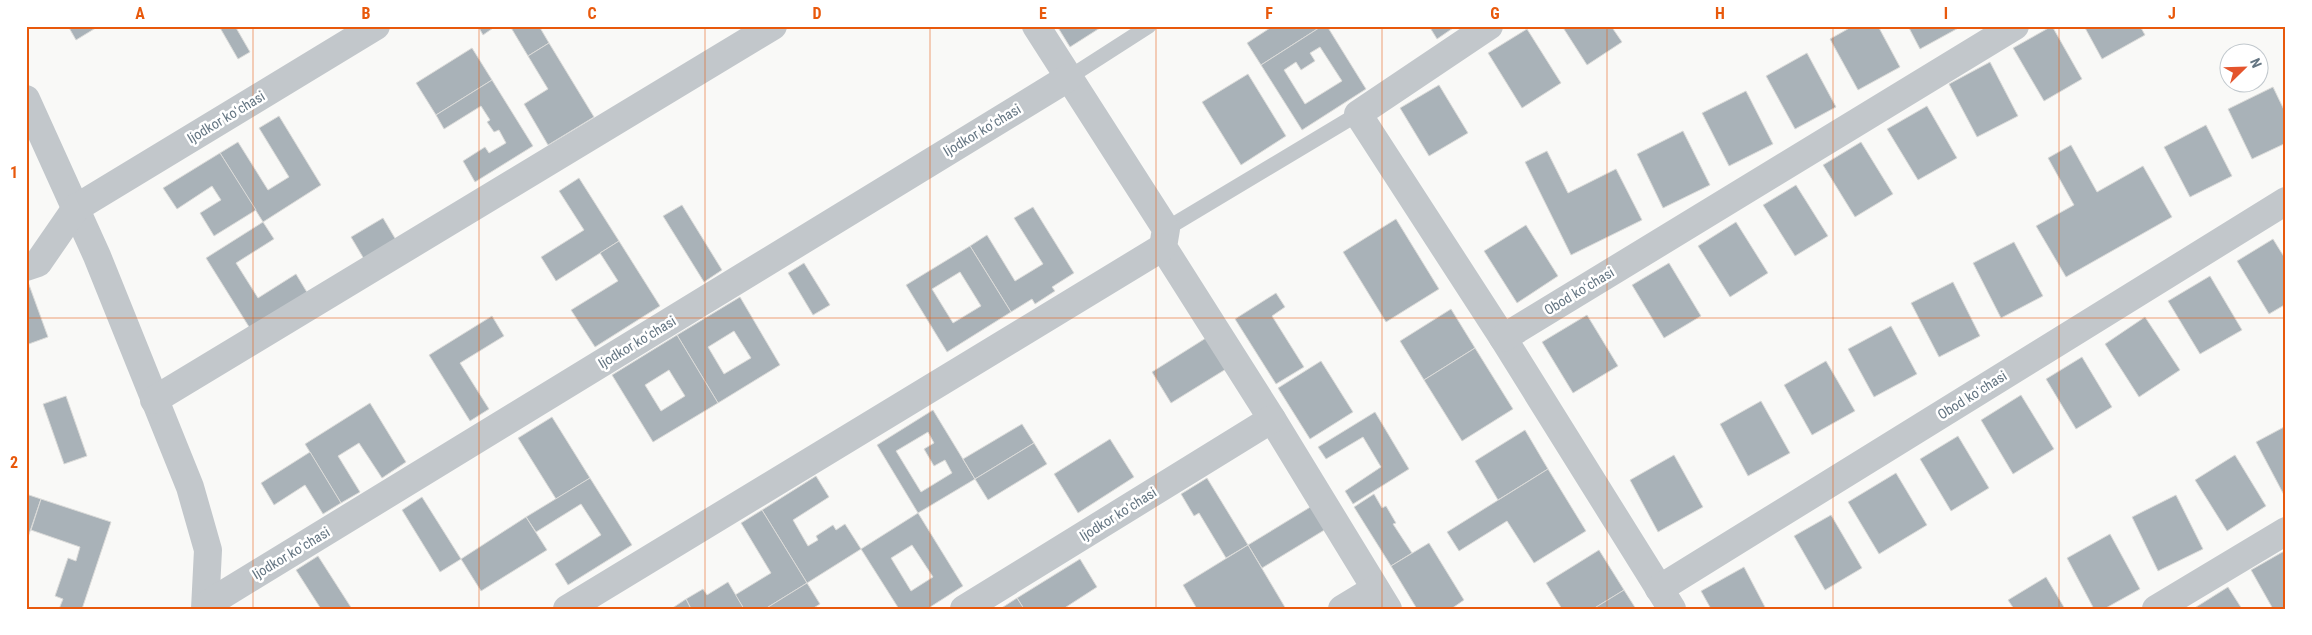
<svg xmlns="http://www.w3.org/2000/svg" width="2312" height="635" font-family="'Roboto Condensed',sans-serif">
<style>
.building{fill:#a9b2b8;stroke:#dbdbd9;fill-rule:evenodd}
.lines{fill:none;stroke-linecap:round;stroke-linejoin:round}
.lane{stroke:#c2c7cb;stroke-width:15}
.street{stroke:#c2c7cb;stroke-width:28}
.grid{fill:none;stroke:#e8590c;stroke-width:1;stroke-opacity:0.55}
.labels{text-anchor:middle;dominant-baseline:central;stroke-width:5;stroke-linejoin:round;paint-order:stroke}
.street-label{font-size:14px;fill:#647582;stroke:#fff}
.neatline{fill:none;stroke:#e8590c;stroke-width:2}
.grid-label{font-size:16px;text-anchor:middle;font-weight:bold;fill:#e8590c}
</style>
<rect width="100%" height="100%" fill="#f9f9f7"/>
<!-- building -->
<g class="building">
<polygon points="68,26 99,26 76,40"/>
<polygon points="219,26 235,26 250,52 238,59"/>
<polygon points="478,26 496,26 483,35"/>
<polygon points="510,26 539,26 549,43 528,56"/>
<polygon points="1057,26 1103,26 1070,47"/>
<polygon points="1273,26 1322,26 1261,65 1247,43"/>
<path d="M1322,26H1327L1366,89L1302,130L1261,65ZM1320,47L1342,81L1305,104L1284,70L1296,62L1301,70L1315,61L1310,53Z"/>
<polygon points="1429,26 1456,26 1437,39"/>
<polygon points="1562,26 1611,26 1622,42 1587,65"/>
<polygon points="1853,26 1878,26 1900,67 1858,90 1830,39"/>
<polygon points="1908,26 1962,26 1920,49"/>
<polygon points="2052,26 2082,79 2044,101 2013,48"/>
<polygon points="2084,26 2140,26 2145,35 2102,59"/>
<polygon points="1527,29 1561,83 1522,108 1488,53"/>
<polygon points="549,43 594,117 548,145 524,104 548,89 528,56"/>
<polygon points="472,48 492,80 436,115 416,83"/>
<polygon points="1807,53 1836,107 1795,129 1766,76"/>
<polygon points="1990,62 2018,116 1977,137 1949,84"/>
<polygon points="1248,74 1286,136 1241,165 1202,102"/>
<polygon points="492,80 533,146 475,182 463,161 485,147 489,153 506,143 499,130 494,132 487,122 490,120 481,106 444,129 436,115"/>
<polygon points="1439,85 1468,133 1429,156 1400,108"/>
<polygon points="2273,87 2286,114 2286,143 2252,159 2228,109"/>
<polygon points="1746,91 1773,144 1729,166 1702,113"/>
<polygon points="1927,106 1957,158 1918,180 1887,129"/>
<polygon points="279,116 321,185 263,222 220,153 238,142 268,190 289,177 259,128"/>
<polygon points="2206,125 2232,176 2190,197 2164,147"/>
<polygon points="1683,131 1710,185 1663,208 1637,154"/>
<polygon points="1861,142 1893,194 1855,217 1823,165"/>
<polygon points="2071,145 2097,192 2143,166 2172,217 2066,277 2036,226 2074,205 2048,158"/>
<polygon points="1547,151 1568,193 1616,169 1642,220 1571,255 1525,162"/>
<polygon points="220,153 256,210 214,236 200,213 221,200 212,186 177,209 163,188"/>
<polygon points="579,178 619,241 556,281 541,257 584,230 559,191"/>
<polygon points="1796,185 1828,236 1795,256 1763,205"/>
<polygon points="682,205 722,270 704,282 663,216"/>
<polygon points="1033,207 1074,273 1052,287 1055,291 1035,304 1032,299 1011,312 970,246 987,235 1015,281 1043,264 1014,218"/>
<polygon points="383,218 396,240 364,259 351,237"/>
<polygon points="1396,219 1439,289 1386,322 1343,252"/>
<polygon points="263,222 274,239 236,263 258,298 296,274 308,294 251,330 206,258"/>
<polygon points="1736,222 1768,273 1730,297 1698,246"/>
<polygon points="1526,225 1558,276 1517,303 1484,251"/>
<polygon points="2273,239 2286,260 2286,304 2269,314 2237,261"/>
<polygon points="619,241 660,306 595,347 571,310 618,281 600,253"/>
<polygon points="2014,242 2043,296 2001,318 1973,263"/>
<path d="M970,246L1011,312L947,352L906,285ZM960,272L981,306L953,323L932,289Z"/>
<polygon points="804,263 830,305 813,315 788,273"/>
<polygon points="1669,263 1701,316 1664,338 1632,285"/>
<polygon points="2210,276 2242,330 2200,354 2168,301"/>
<polygon points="26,282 28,282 48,337 26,345"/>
<polygon points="1953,282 1980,336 1939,357 1911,303"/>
<polygon points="1276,293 1285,307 1272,316 1304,367 1276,384 1235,319"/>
<path d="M740,297L780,365L718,403L677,335ZM734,331L751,358L724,374L708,347Z"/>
<polygon points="1451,309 1475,348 1424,380 1400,341"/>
<polygon points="1587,315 1618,366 1573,393 1542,342"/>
<polygon points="492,316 504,336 460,363 489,409 470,421 429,355"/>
<polygon points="2145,317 2180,370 2139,397 2105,344"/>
<polygon points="1891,326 1917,374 1874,397 1848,349"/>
<path d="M677,335L718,403L653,442L612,375ZM669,370L685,396L661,411L645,385Z"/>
<polygon points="1206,338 1226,369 1171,403 1152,372"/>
<polygon points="1475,348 1513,409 1462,441 1424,380"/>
<polygon points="2082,357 2112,407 2076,429 2046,379"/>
<polygon points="1321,361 1353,412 1310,439 1278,388"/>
<polygon points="1826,361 1855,411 1812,435 1784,385"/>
<polygon points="2021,395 2054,449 2013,474 1981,420"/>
<polygon points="66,396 87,456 64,464 43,404"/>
<polygon points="1761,401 1790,453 1748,476 1720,424"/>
<polygon points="370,403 406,462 382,478 359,443 338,456 360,492 341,503 305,444"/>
<path d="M933,410L975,479L918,513L877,445ZM928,432L934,443L924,449L934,466L945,460L952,473L921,492L896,451Z"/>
<polygon points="1375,412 1409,469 1353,504 1345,491 1381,467 1363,437 1326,459 1318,447"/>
<polygon points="552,417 590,478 556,499 518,438"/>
<polygon points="1022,424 1034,443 975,479 963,459"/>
<polygon points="2286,426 2286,494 2284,495 2256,442"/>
<polygon points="1525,430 1548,469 1498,500 1475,461"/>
<polygon points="1958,436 1989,488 1951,511 1920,459"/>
<polygon points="1110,439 1134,477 1078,513 1054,474"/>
<polygon points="1034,443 1047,464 988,500 975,479"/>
<polygon points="310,452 341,503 323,514 305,485 274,505 261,483"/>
<polygon points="1674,455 1703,507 1658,532 1630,480"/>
<polygon points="2235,455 2266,506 2227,531 2195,480"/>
<polygon points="1548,469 1586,531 1534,563 1507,521 1459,551 1447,532"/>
<polygon points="1896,473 1927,525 1879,554 1848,502"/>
<polygon points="816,476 829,497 793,520 808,546 818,540 816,536 833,525 836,530 845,524 861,549 807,583 762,510"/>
<polygon points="590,478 632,545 568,585 555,564 601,535 581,504 536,532 526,517"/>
<polygon points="1207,478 1248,545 1226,558 1199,513 1194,516 1181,494"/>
<polygon points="26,494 41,499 26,543"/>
<polygon points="1374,494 1382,508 1386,506 1396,523 1393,524 1412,553 1391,566 1354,507"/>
<polygon points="2176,495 2203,549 2158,571 2132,517"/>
<polygon points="422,497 461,559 440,572 402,510"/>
<polygon points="41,499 111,522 82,609 59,609 63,599 55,596 68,558 76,561 80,547 31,530"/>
<polygon points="1312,506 1326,529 1262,568 1248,545"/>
<polygon points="762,510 807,583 765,609 744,609 735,595 771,573 741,523"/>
<path d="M918,513L963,586L927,609H899L861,549ZM912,545L933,577L911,591L891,558Z"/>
<polygon points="1831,515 1862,568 1825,590 1794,536"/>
<polygon points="526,517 547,550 481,591 461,559"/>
<polygon points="2110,534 2140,589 2104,609 2094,609 2067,558"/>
<polygon points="1429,543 1464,600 1451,609 1417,609 1391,566"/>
<polygon points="1248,545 1286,609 1197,609 1183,585"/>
<polygon points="1599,550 1624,590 1593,609 1562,609 1546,583"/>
<polygon points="2286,550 2286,609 2273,609 2251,570"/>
<polygon points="318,556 352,609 321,609 296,570"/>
<polygon points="1080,559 1097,587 1063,609 1024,609 1017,598"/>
<polygon points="1744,567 1766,609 1711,609 1701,591"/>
<polygon points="2046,577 2065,609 2014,609 2008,600"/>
<polygon points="728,582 744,609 691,609 686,599 703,589 707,595"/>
<polygon points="807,583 820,604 812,609 765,609"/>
<polygon points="2228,587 2242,609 2193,609"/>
<polygon points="1624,590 1636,609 1593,609"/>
<polygon points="1017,598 1024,609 1000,609"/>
<polygon points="686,599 691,609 671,609"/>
</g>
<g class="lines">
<!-- lane -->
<g class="lane">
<polyline points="1068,78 1149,26"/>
<polyline points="1166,229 1358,114"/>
</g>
<!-- street -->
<g class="street">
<polyline points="1036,26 1166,229 1163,247 1272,419 1388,609"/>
<polyline points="1489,26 1358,114 1503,338 1672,609"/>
<polyline points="26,99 97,256 190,487 208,550 205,609"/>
<polyline points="26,267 38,263 76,208 376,26"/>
<polyline points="1503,338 2015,26"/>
<polyline points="154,400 773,26"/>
<polyline points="1659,589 2286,201"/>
<polyline points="206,605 1068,78"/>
<polyline points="567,609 1163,247"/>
<polyline points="964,609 1272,419"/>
<polyline points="1342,609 1375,589"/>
<polyline points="2156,609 2286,531"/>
</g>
</g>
<!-- grid -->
<path class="grid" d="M253,26V609M479,26V609M705,26V609M930,26V609M1156,26V609M1382,26V609M1607,26V609M1833,26V609M2059,26V609M26,318H2286"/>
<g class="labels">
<!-- street labels -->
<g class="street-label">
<text transform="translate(226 117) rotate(-31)">Ijodkor koʻchasi</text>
<text transform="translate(982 130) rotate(-31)">Ijodkor koʻchasi</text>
<text transform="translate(1579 291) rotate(-31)">Obod koʻchasi</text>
<text transform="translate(637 342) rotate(-31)">Ijodkor koʻchasi</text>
<text transform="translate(1972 395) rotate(-32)">Obod koʻchasi</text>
<text transform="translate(1118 514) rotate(-32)">Ijodkor koʻchasi</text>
<text transform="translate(291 553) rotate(-31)">Ijodkor koʻchasi</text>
</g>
</g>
<!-- border -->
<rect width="2312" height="635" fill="none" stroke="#ffffff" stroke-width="55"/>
<!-- north arrow -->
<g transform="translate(2244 68) rotate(67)"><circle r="24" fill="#ffffff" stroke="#c1c8cd"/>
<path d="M0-4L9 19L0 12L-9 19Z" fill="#e4542c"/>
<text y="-8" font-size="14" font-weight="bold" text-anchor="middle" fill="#647582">N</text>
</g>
<rect x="28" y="28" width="2256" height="580" class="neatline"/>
<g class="grid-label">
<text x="140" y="19">A</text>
<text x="366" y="19">B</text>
<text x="592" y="19">C</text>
<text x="817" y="19">D</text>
<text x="1043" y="19">E</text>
<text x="1269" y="19">F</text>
<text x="1495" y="19">G</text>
<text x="1720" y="19">H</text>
<text x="1946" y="19">I</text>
<text x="2172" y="19">J</text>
<text x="14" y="178">1</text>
<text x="14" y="468">2</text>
</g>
</svg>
